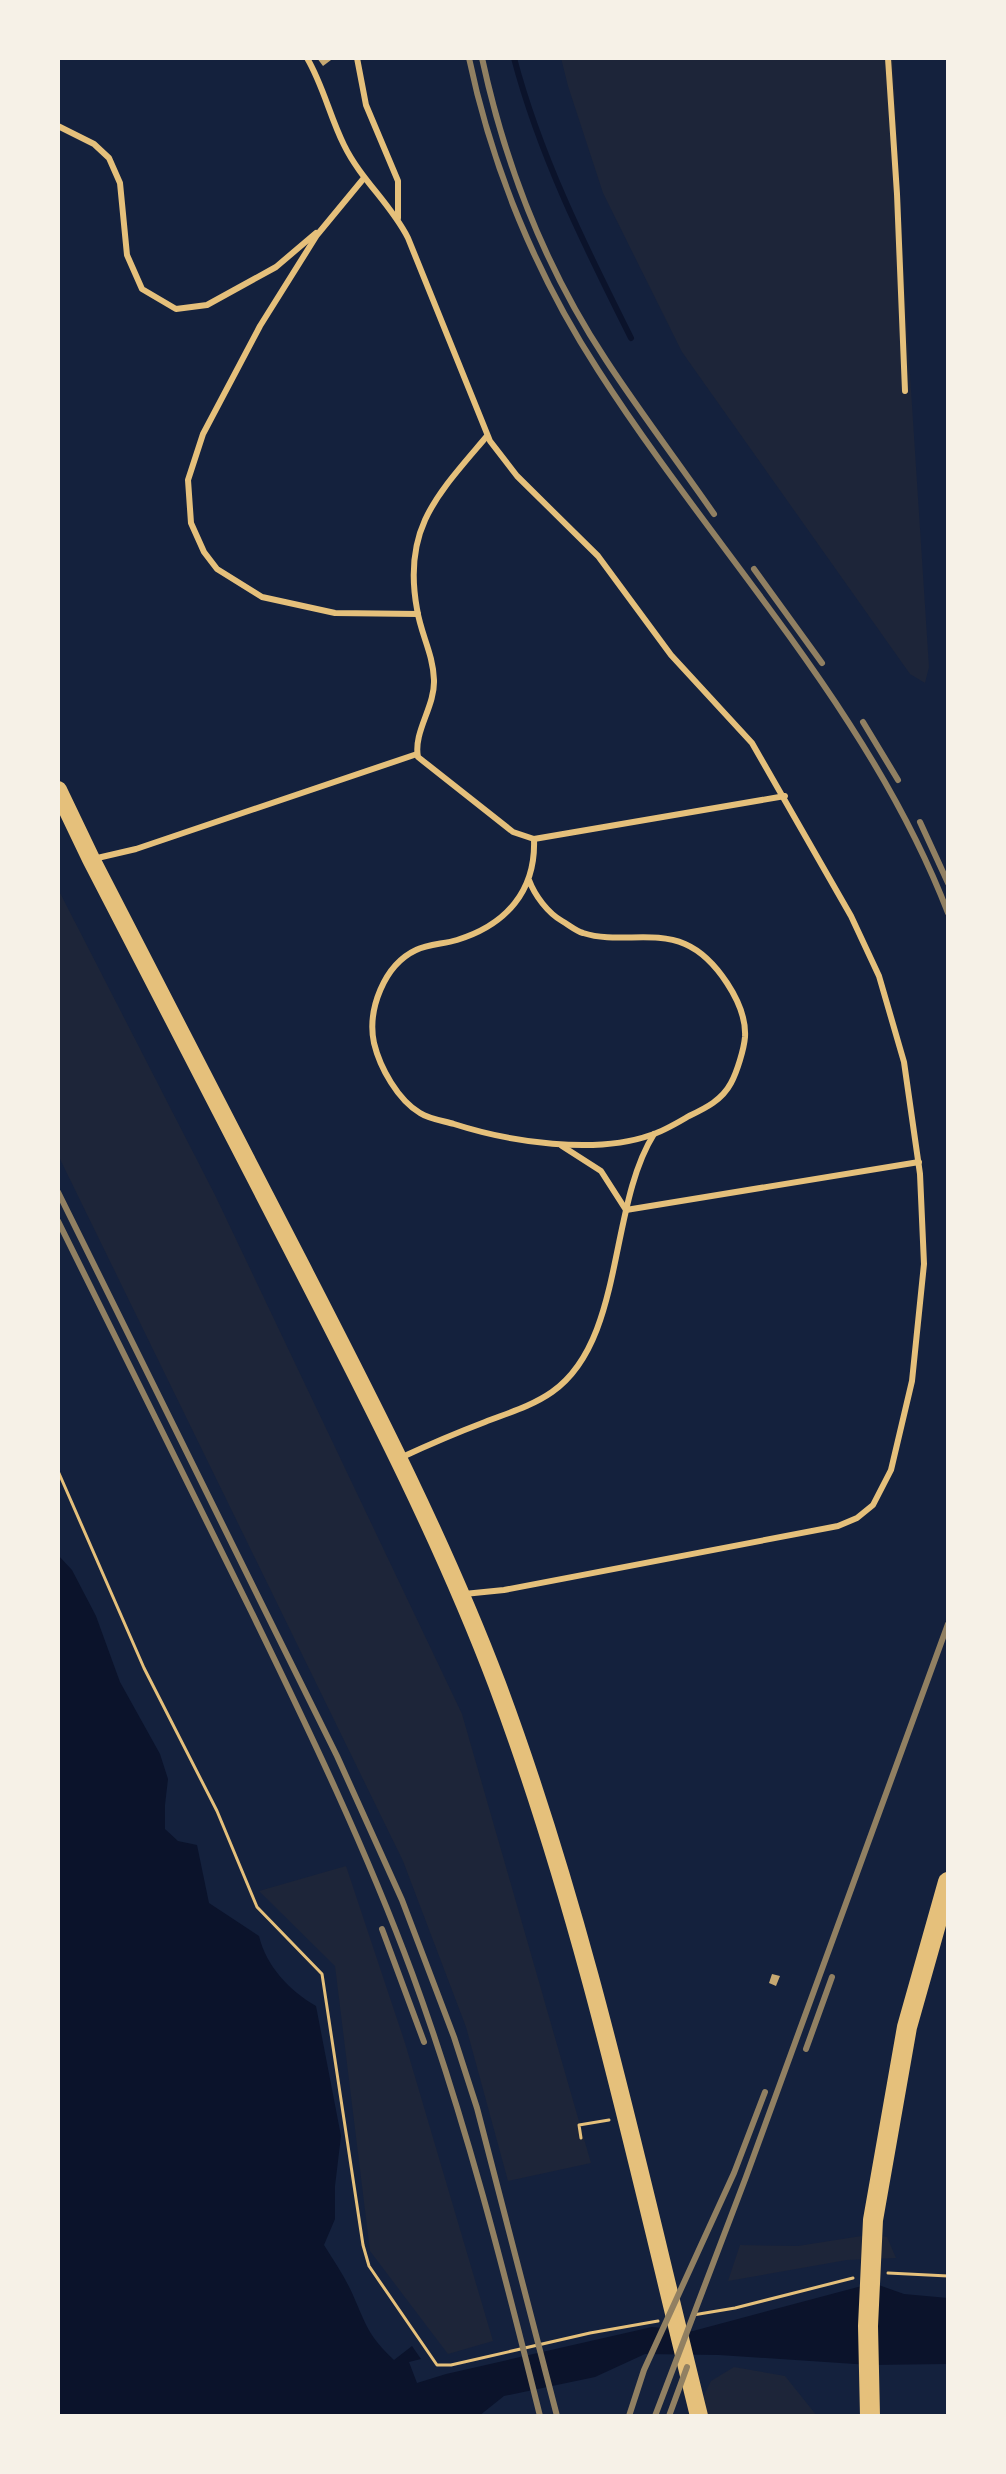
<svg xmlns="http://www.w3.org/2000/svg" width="1006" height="2474" font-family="'IBM Plex Serif',serif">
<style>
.green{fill:#1d2539}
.water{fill:#0b132b}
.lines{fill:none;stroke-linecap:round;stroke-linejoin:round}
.stream{stroke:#0b132b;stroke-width:6}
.building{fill:#c6a872}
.path{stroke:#e5c07b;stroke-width:3}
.service{stroke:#e5c07b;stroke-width:6}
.primary{stroke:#e5c07b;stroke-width:18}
.motorway{stroke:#e5c07b;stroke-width:20}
.rail{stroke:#918062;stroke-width:6}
</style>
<rect width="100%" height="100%" fill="#14213d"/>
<!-- green -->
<g class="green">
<polygon points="561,58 893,58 907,328 929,667 925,683 910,674 682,352 603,193 568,86"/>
<polygon points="58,889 215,1195 462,1714 591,2163 508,2181 466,2027 403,1861 58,1155"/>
<polygon points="346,1866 405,2043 493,2341 448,2354 370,2251 335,1966 259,1891"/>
<polygon points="874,2234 887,2237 896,2258 847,2260 728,2281 740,2245 798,2246"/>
<polygon points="734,2367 785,2376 817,2416 708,2416 700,2403 711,2381"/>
</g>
<!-- water -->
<path class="water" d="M58,1555L72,1570L96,1616L120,1682L160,1754L168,1779L165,1805V1829L178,1841L197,1845L209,1903L259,1936C266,1966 290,1991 316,2006L341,2136L335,2186V2219L324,2245C334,2261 345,2277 353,2295C366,2325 369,2337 394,2360L412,2346L421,2359L409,2362L417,2383L446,2374L652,2327L693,2331L873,2283L904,2294L948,2298V2364L870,2365L719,2355L645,2354L595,2377L504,2396L479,2416H58Z"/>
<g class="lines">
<!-- stream -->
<path class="stream" d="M514,58C540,157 586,248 631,338"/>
</g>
<!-- building -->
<g class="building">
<polygon points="317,58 330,58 331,60 323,66"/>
<polygon points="772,1974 780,1976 776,1986 769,1983"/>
</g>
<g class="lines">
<!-- path -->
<g class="path">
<polyline points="58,1471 144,1668 217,1811 257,1907 322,1974 363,2245 369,2266 437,2365 451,2365 590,2333 658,2321"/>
<polyline points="581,2138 579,2125 609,2120"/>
<polyline points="888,2273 948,2276"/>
<polyline points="693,2315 735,2308 853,2278"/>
</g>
<!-- service -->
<g class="service">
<path d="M307,58C323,85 330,117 344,145C361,180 391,204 408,238L490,441L517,476L598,556L671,655L752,743L851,916L879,976L904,1062L920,1174L924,1264L912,1381L891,1470L873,1505L857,1518L838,1526L504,1590L464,1594"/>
<polyline points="357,58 366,105 398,181 398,218"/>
<polyline points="888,58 897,194 905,391"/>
<polyline points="58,126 94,144 109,158 120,183 127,255 142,289 176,309 207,305 276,267 316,233"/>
<polyline points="364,178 317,235 260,326 203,434 188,480 191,523 204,552 217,569 262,597 335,613 418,614"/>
<path d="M487,436C438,494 402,528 417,609C421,635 433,653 434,680C435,707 413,732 418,757L513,832L534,839L785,796"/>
<polyline points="93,859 136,849 417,754"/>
<path d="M529,880C535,896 548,913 562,921C569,925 576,931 583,933C617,944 652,930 685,944C715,957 747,1004 745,1037C744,1049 737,1072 731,1083C722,1100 706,1108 689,1116C677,1123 664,1131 651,1135C595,1155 510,1142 454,1124C444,1121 429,1119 420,1113C398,1100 380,1068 374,1043C367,1010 384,965 416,950C428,944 444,944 457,940C506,925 536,891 534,839"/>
<polyline points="562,1146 601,1171 626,1210"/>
<polyline points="626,1210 919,1162"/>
<path d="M400,1458C428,1445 456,1433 485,1422C508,1413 532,1406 552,1392C625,1341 608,1207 654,1134"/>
</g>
<!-- primary -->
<path class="primary" d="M58,790L91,859C160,994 230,1129 300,1264C371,1402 442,1539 497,1684C586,1922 638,2170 699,2416"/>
<!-- motorway -->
<polyline class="motorway" points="870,2416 868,2326 873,2220 907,2027 948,1882"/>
<!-- rail -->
<g class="rail">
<path d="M469,58C492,168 537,276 598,370C714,551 870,710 948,913"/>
<path d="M482,58C505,164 546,269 606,360C640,412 678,462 714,514"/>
<polyline points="754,569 822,663"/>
<polyline points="863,722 898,780"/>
<polyline points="920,822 948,883"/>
<polyline points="58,1192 337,1756 402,1900 454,2037 477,2108 557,2416"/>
<path d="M58,1221C122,1351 187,1481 251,1611C309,1730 366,1849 412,1973C465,2117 503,2267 540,2416"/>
<polyline points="382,1929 424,2042"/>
<polyline points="806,2049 832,1977"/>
<polyline points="629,2416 644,2370 734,2173 765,2092"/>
<polyline points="655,2416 746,2177 948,1624"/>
<polyline points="669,2416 687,2367"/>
</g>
</g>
<!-- border -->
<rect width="1006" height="2474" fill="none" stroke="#f6f1e7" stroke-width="120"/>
</svg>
